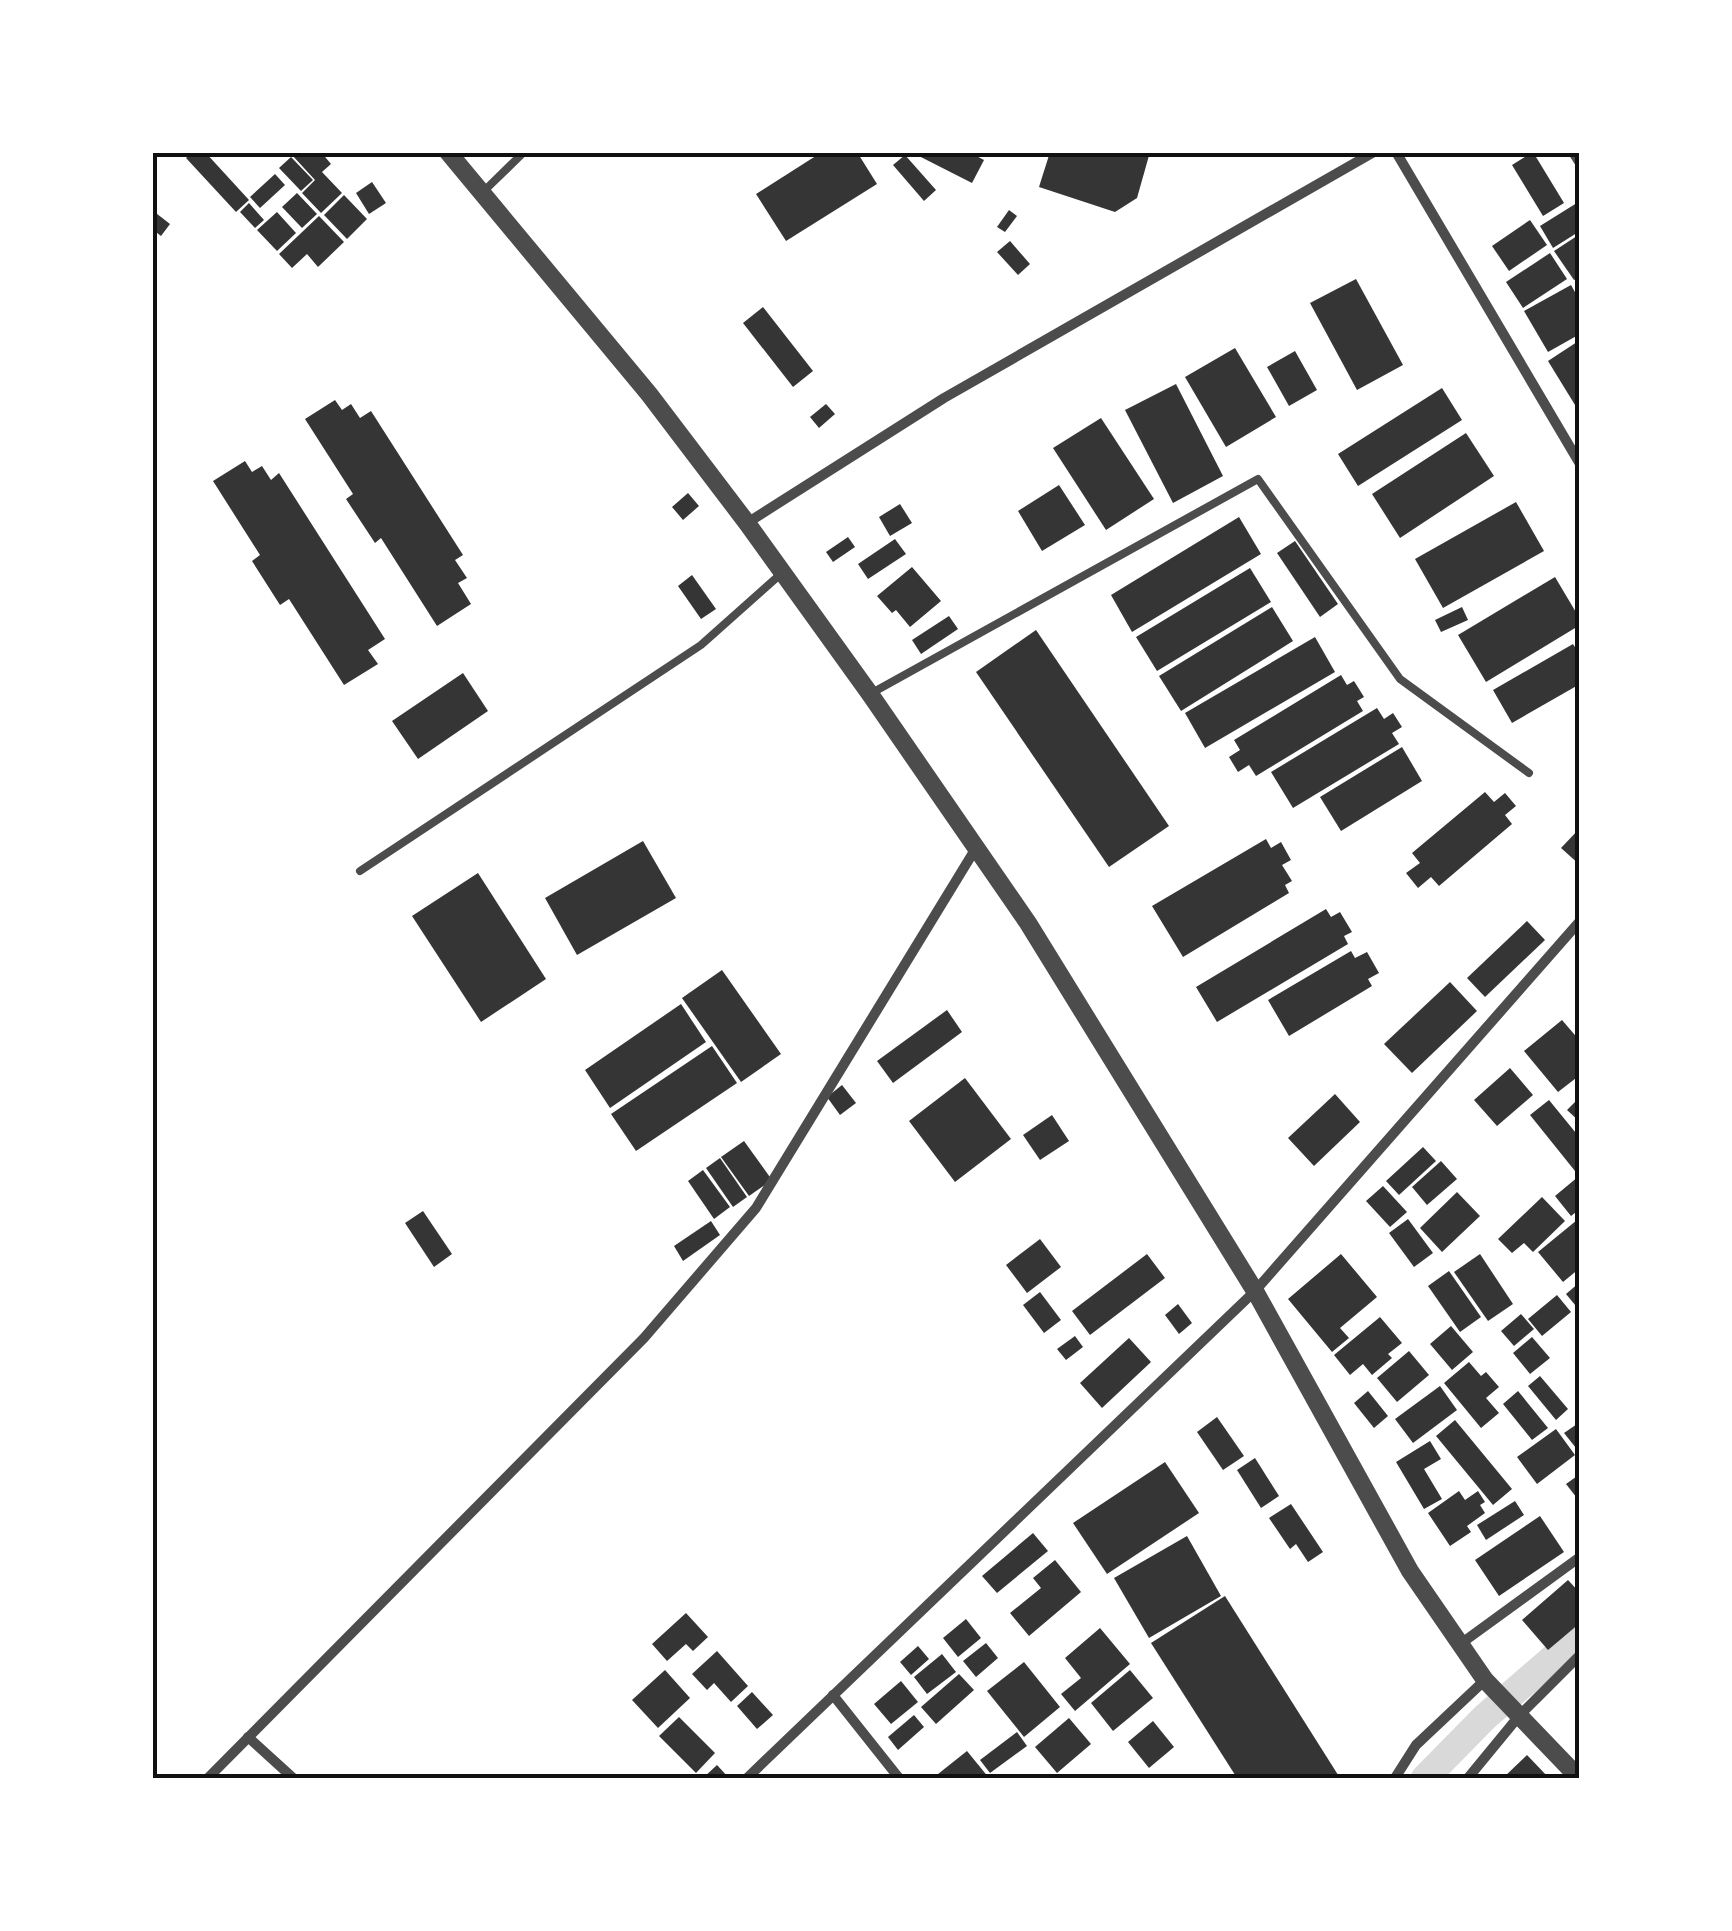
<svg xmlns="http://www.w3.org/2000/svg" width="1732" height="1931" font-family="Helvetica,sans-serif">
<style>
.lines{fill:none;stroke-linecap:round;stroke-linejoin:round}
.canal{stroke:#d9d9d9;stroke-width:28}
.building{fill:#353535}
.service{stroke:#4c4c4c;stroke-width:8}
.minor{stroke:#4c4c4c;stroke-width:10}
.tertiary{stroke:#4c4c4c;stroke-width:18}
.neatline{fill:none;stroke:#111;stroke-width:4}
</style>
<rect width="100%" height="100%" fill="#fff"/>
<g class="lines">
<!-- canal -->
<polyline class="canal" points="1425,1778 1485,1717 1580,1635"/>
</g>
<!-- building -->
<g class="building">
<polygon points="193,152 205,152 249,200 236,212 186,158"/>
<polygon points="294,152 321,152 331,164 322,172 342,193 321,213 302,193 315,180 292,155"/>
<polygon points="822,152 857,152 877,184 786,241 756,194"/>
<polygon points="911,152 969,152 984,160 972,183"/>
<polygon points="1050,152 1150,152 1137,198 1115,212 1039,187"/>
<polygon points="1533,152 1564,203 1543,216 1512,165"/>
<polygon points="905,155 936,190 924,201 893,165"/>
<polygon points="291,157 313,180 301,191 279,168"/>
<polygon points="275,174 285,185 260,208 250,197"/>
<polygon points="372,182 386,203 369,214 356,193"/>
<polygon points="297,193 317,214 302,228 282,207"/>
<polygon points="344,195 367,219 347,239 324,215"/>
<polygon points="1580,201 1580,231 1553,248 1540,226"/>
<polygon points="249,203 264,220 255,228 240,212"/>
<polygon points="152,210 170,224 161,236 152,229"/>
<polygon points="1009,210 1017,216 1005,232 997,227"/>
<polygon points="277,212 296,233 277,251 257,230"/>
<polygon points="319,216 344,242 318,267 307,254 292,268 279,254"/>
<polygon points="1530,220 1547,245 1509,271 1492,246"/>
<polygon points="1580,234 1580,277 1574,280 1554,251"/>
<polygon points="1010,241 1030,264 1018,275 997,252"/>
<polygon points="1550,253 1567,279 1523,308 1506,282"/>
<polygon points="1356,279 1403,365 1357,390 1310,303"/>
<polygon points="1571,285 1580,301 1580,334 1548,352 1524,311"/>
<polygon points="763,307 813,371 793,387 743,323"/>
<polygon points="1580,340 1580,402 1575,405 1548,361"/>
<polygon points="1235,348 1276,417 1226,447 1185,377"/>
<polygon points="1295,351 1317,390 1289,406 1267,367"/>
<polygon points="1176,384 1223,476 1173,503 1125,410"/>
<polygon points="1442,388 1462,420 1358,486 1338,454"/>
<polygon points="335,400 342,410 351,404 360,418 371,411 463,555 455,560 467,578 458,583 471,604 437,626 381,538 375,543 346,499 353,494 305,419"/>
<polygon points="826,404 835,414 819,428 810,417"/>
<polygon points="1101,418 1154,499 1106,530 1053,448"/>
<polygon points="1466,433 1494,476 1400,538 1372,494"/>
<polygon points="245,461 252,472 262,466 271,480 279,473 385,639 368,650 378,664 344,685 289,599 280,605 252,561 260,555 213,481"/>
<polygon points="1059,485 1085,525 1042,551 1018,511"/>
<polygon points="688,493 699,506 683,520 672,507"/>
<polygon points="1516,502 1544,551 1443,608 1415,559"/>
<polygon points="900,504 912,523 890,536 879,517"/>
<polygon points="1239,517 1261,554 1132,632 1111,595"/>
<polygon points="848,537 855,547 833,562 826,552"/>
<polygon points="895,539 906,554 868,579 858,564"/>
<polygon points="1295,541 1338,604 1320,617 1277,553"/>
<polygon points="912,567 941,601 910,627 896,610 892,613 877,596"/>
<polygon points="1250,568 1271,602 1157,671 1136,637"/>
<polygon points="692,575 716,609 701,619 678,586"/>
<polygon points="1555,577 1580,619 1580,625 1486,682 1458,635"/>
<polygon points="1272,607 1293,641 1181,711 1159,676"/>
<polygon points="1462,607 1468,620 1441,632 1435,620"/>
<polygon points="949,616 958,629 921,654 912,640"/>
<polygon points="1036,630 1169,826 1109,867 976,672"/>
<polygon points="1315,637 1335,672 1205,748 1185,713"/>
<polygon points="1573,644 1580,655 1580,684 1512,723 1493,690"/>
<polygon points="463,673 488,711 418,759 392,721"/>
<polygon points="1341,675 1347,685 1354,681 1364,697 1357,701 1363,711 1256,776 1249,765 1238,772 1229,757 1240,750 1234,740"/>
<polygon points="1377,708 1384,719 1393,713 1402,727 1392,733 1399,744 1293,808 1271,772"/>
<polygon points="1402,747 1422,781 1341,831 1320,797"/>
<polygon points="1485,792 1494,802 1505,793 1516,806 1505,815 1512,824 1439,886 1431,877 1418,888 1406,873 1420,863 1412,853"/>
<polygon points="1580,828 1580,865 1561,848"/>
<polygon points="1266,839 1271,848 1281,842 1291,860 1282,865 1292,881 1285,885 1289,893 1183,957 1152,906"/>
<polygon points="643,841 676,898 577,955 545,898"/>
<polygon points="478,873 546,979 481,1022 412,916"/>
<polygon points="1326,909 1331,917 1340,912 1352,932 1344,936 1348,944 1217,1022 1196,987"/>
<polygon points="1527,921 1545,940 1485,997 1467,978"/>
<polygon points="1351,951 1355,958 1367,952 1379,973 1368,979 1372,986 1289,1036 1268,1000"/>
<polygon points="722,970 781,1054 741,1082 682,998"/>
<polygon points="1450,982 1477,1011 1412,1073 1384,1044"/>
<polygon points="681,1004 706,1042 610,1108 585,1070"/>
<polygon points="947,1010 962,1032 893,1083 877,1061"/>
<polygon points="1562,1020 1580,1041 1580,1075 1558,1092 1524,1051"/>
<polygon points="712,1046 737,1083 636,1151 611,1114"/>
<polygon points="1510,1068 1533,1095 1497,1126 1474,1100"/>
<polygon points="965,1078 1011,1139 955,1182 909,1121"/>
<polygon points="842,1085 856,1103 840,1115 827,1097"/>
<polygon points="1335,1094 1360,1122 1314,1166 1288,1138"/>
<polygon points="1580,1097 1580,1122 1567,1110"/>
<polygon points="1549,1100 1580,1138 1580,1209 1571,1216 1555,1196 1579,1176 1530,1115"/>
<polygon points="1052,1115 1069,1141 1040,1160 1023,1135"/>
<polygon points="744,1141 772,1180 749,1196 721,1157"/>
<polygon points="1423,1147 1436,1161 1399,1195 1386,1181"/>
<polygon points="720,1158 747,1197 733,1207 706,1168"/>
<polygon points="1441,1161 1457,1179 1427,1205 1412,1187"/>
<polygon points="703,1170 730,1207 714,1219 688,1181"/>
<polygon points="1383,1186 1407,1212 1390,1227 1366,1201"/>
<polygon points="1457,1192 1480,1216 1442,1252 1420,1228"/>
<polygon points="1542,1197 1565,1221 1533,1252 1524,1243 1512,1253 1498,1239"/>
<polygon points="423,1211 452,1254 434,1267 405,1223"/>
<polygon points="1408,1219 1433,1253 1414,1267 1389,1233"/>
<polygon points="1577,1220 1580,1268 1563,1282 1538,1252"/>
<polygon points="711,1221 720,1235 683,1261 674,1246"/>
<polygon points="1040,1239 1061,1267 1027,1293 1006,1265"/>
<polygon points="1147,1254 1165,1278 1090,1335 1072,1311"/>
<polygon points="1341,1254 1377,1297 1340,1328 1349,1338 1332,1352 1288,1299"/>
<polygon points="1480,1254 1513,1304 1488,1321 1454,1272"/>
<polygon points="1449,1271 1481,1317 1460,1332 1428,1286"/>
<polygon points="1580,1282 1580,1311 1566,1294"/>
<polygon points="1040,1292 1061,1320 1044,1333 1023,1305"/>
<polygon points="1557,1295 1571,1312 1542,1336 1528,1319"/>
<polygon points="1178,1304 1192,1323 1179,1334 1165,1315"/>
<polygon points="1521,1314 1534,1329 1514,1346 1501,1331"/>
<polygon points="1380,1317 1402,1343 1388,1354 1392,1358 1372,1375 1363,1364 1350,1375 1334,1355"/>
<polygon points="1451,1326 1473,1352 1452,1370 1430,1344"/>
<polygon points="1075,1336 1083,1347 1066,1360 1057,1349"/>
<polygon points="1532,1337 1550,1358 1530,1374 1513,1353"/>
<polygon points="1129,1338 1151,1362 1102,1408 1080,1383"/>
<polygon points="1409,1351 1429,1375 1397,1402 1377,1378"/>
<polygon points="1469,1362 1481,1376 1486,1372 1499,1387 1486,1398 1499,1413 1481,1428 1444,1383"/>
<polygon points="1540,1376 1568,1409 1556,1420 1528,1386"/>
<polygon points="1440,1386 1457,1410 1413,1443 1395,1419"/>
<polygon points="1368,1391 1388,1416 1374,1428 1354,1403"/>
<polygon points="1518,1391 1548,1428 1532,1440 1503,1404"/>
<polygon points="1217,1417 1244,1456 1223,1470 1197,1432"/>
<polygon points="1455,1420 1512,1489 1493,1505 1436,1436"/>
<polygon points="1580,1422 1580,1453 1564,1433"/>
<polygon points="1556,1429 1575,1455 1537,1484 1517,1457"/>
<polygon points="1430,1441 1441,1459 1424,1469 1442,1499 1424,1509 1396,1462"/>
<polygon points="1255,1458 1279,1496 1261,1508 1237,1470"/>
<polygon points="1165,1462 1199,1513 1107,1574 1073,1523"/>
<polygon points="1580,1474 1580,1502 1566,1484"/>
<polygon points="1459,1491 1465,1500 1478,1491 1485,1502 1480,1505 1485,1513 1467,1526 1471,1532 1450,1546 1428,1513"/>
<polygon points="1515,1501 1524,1515 1486,1540 1477,1525"/>
<polygon points="1291,1504 1323,1552 1308,1562 1296,1544 1290,1549 1269,1518"/>
<polygon points="1540,1516 1564,1552 1499,1596 1475,1560"/>
<polygon points="1033,1533 1048,1551 997,1593 982,1576"/>
<polygon points="1187,1536 1221,1596 1149,1638 1114,1578"/>
<polygon points="1055,1560 1081,1592 1029,1636 1010,1613 1041,1588 1033,1578"/>
<polygon points="1568,1580 1580,1593 1580,1623 1548,1650 1522,1620"/>
<polygon points="1225,1596 1340,1778 1237,1778 1151,1643"/>
<polygon points="686,1613 708,1637 693,1651 686,1644 667,1661 652,1644"/>
<polygon points="966,1619 981,1638 958,1657 943,1638"/>
<polygon points="1100,1628 1130,1664 1075,1711 1061,1694 1081,1678 1065,1658"/>
<polygon points="986,1643 998,1658 976,1677 963,1661"/>
<polygon points="918,1646 929,1659 911,1675 900,1662"/>
<polygon points="717,1651 748,1686 731,1702 714,1683 707,1690 692,1674"/>
<polygon points="942,1654 956,1672 927,1694 914,1677"/>
<polygon points="1024,1662 1060,1707 1024,1737 987,1691"/>
<polygon points="665,1670 690,1698 658,1728 632,1700"/>
<polygon points="1130,1670 1153,1698 1113,1731 1091,1703"/>
<polygon points="959,1674 974,1690 936,1724 921,1707"/>
<polygon points="901,1681 918,1702 891,1724 874,1704"/>
<polygon points="752,1692 773,1715 757,1729 737,1706"/>
<polygon points="914,1715 924,1727 898,1750 888,1737"/>
<polygon points="679,1717 715,1753 696,1773 659,1736"/>
<polygon points="1069,1718 1091,1744 1057,1773 1035,1747"/>
<polygon points="1153,1721 1174,1747 1149,1768 1128,1742"/>
<polygon points="1017,1732 1027,1746 990,1773 980,1760"/>
<polygon points="967,1751 989,1778 933,1778"/>
<polygon points="1527,1755 1549,1778 1503,1778"/>
<polygon points="717,1765 729,1778 703,1778"/>
</g>
<g class="lines">
<!-- service -->
<g class="service">
<polyline points="484,191 524,152"/>
<polyline points="870,694 1258,479 1400,679 1529,773"/>
<polyline points="360,871 701,645 783,572"/>
</g>
<!-- minor -->
<g class="minor">
<polyline points="1396,152 1580,464"/>
<polyline points="1573,152 1580,163"/>
<polyline points="747,523 944,398 1374,152"/>
<polyline points="1459,1645 1580,1557"/>
<polyline points="833,1695 899,1778"/>
<polyline points="248,1737 293,1778"/>
<polyline points="208,1778 644,1338 756,1208 976,848"/>
<polyline points="747,1778 1255,1291 1580,921"/>
<polyline points="1395,1778 1416,1745 1485,1680"/>
<polyline points="1468,1778 1519,1716 1580,1655"/>
</g>
<!-- tertiary -->
<polyline class="tertiary" points="448,152 649,394 747,523 870,694 1028,923 1255,1291 1410,1571 1485,1680 1579,1778"/>
</g>
<!-- border -->
<rect width="1732" height="1931" fill="none" stroke="#ffffff" stroke-width="310"/>
<rect x="155" y="155" width="1422" height="1621" class="neatline"/>
</svg>
